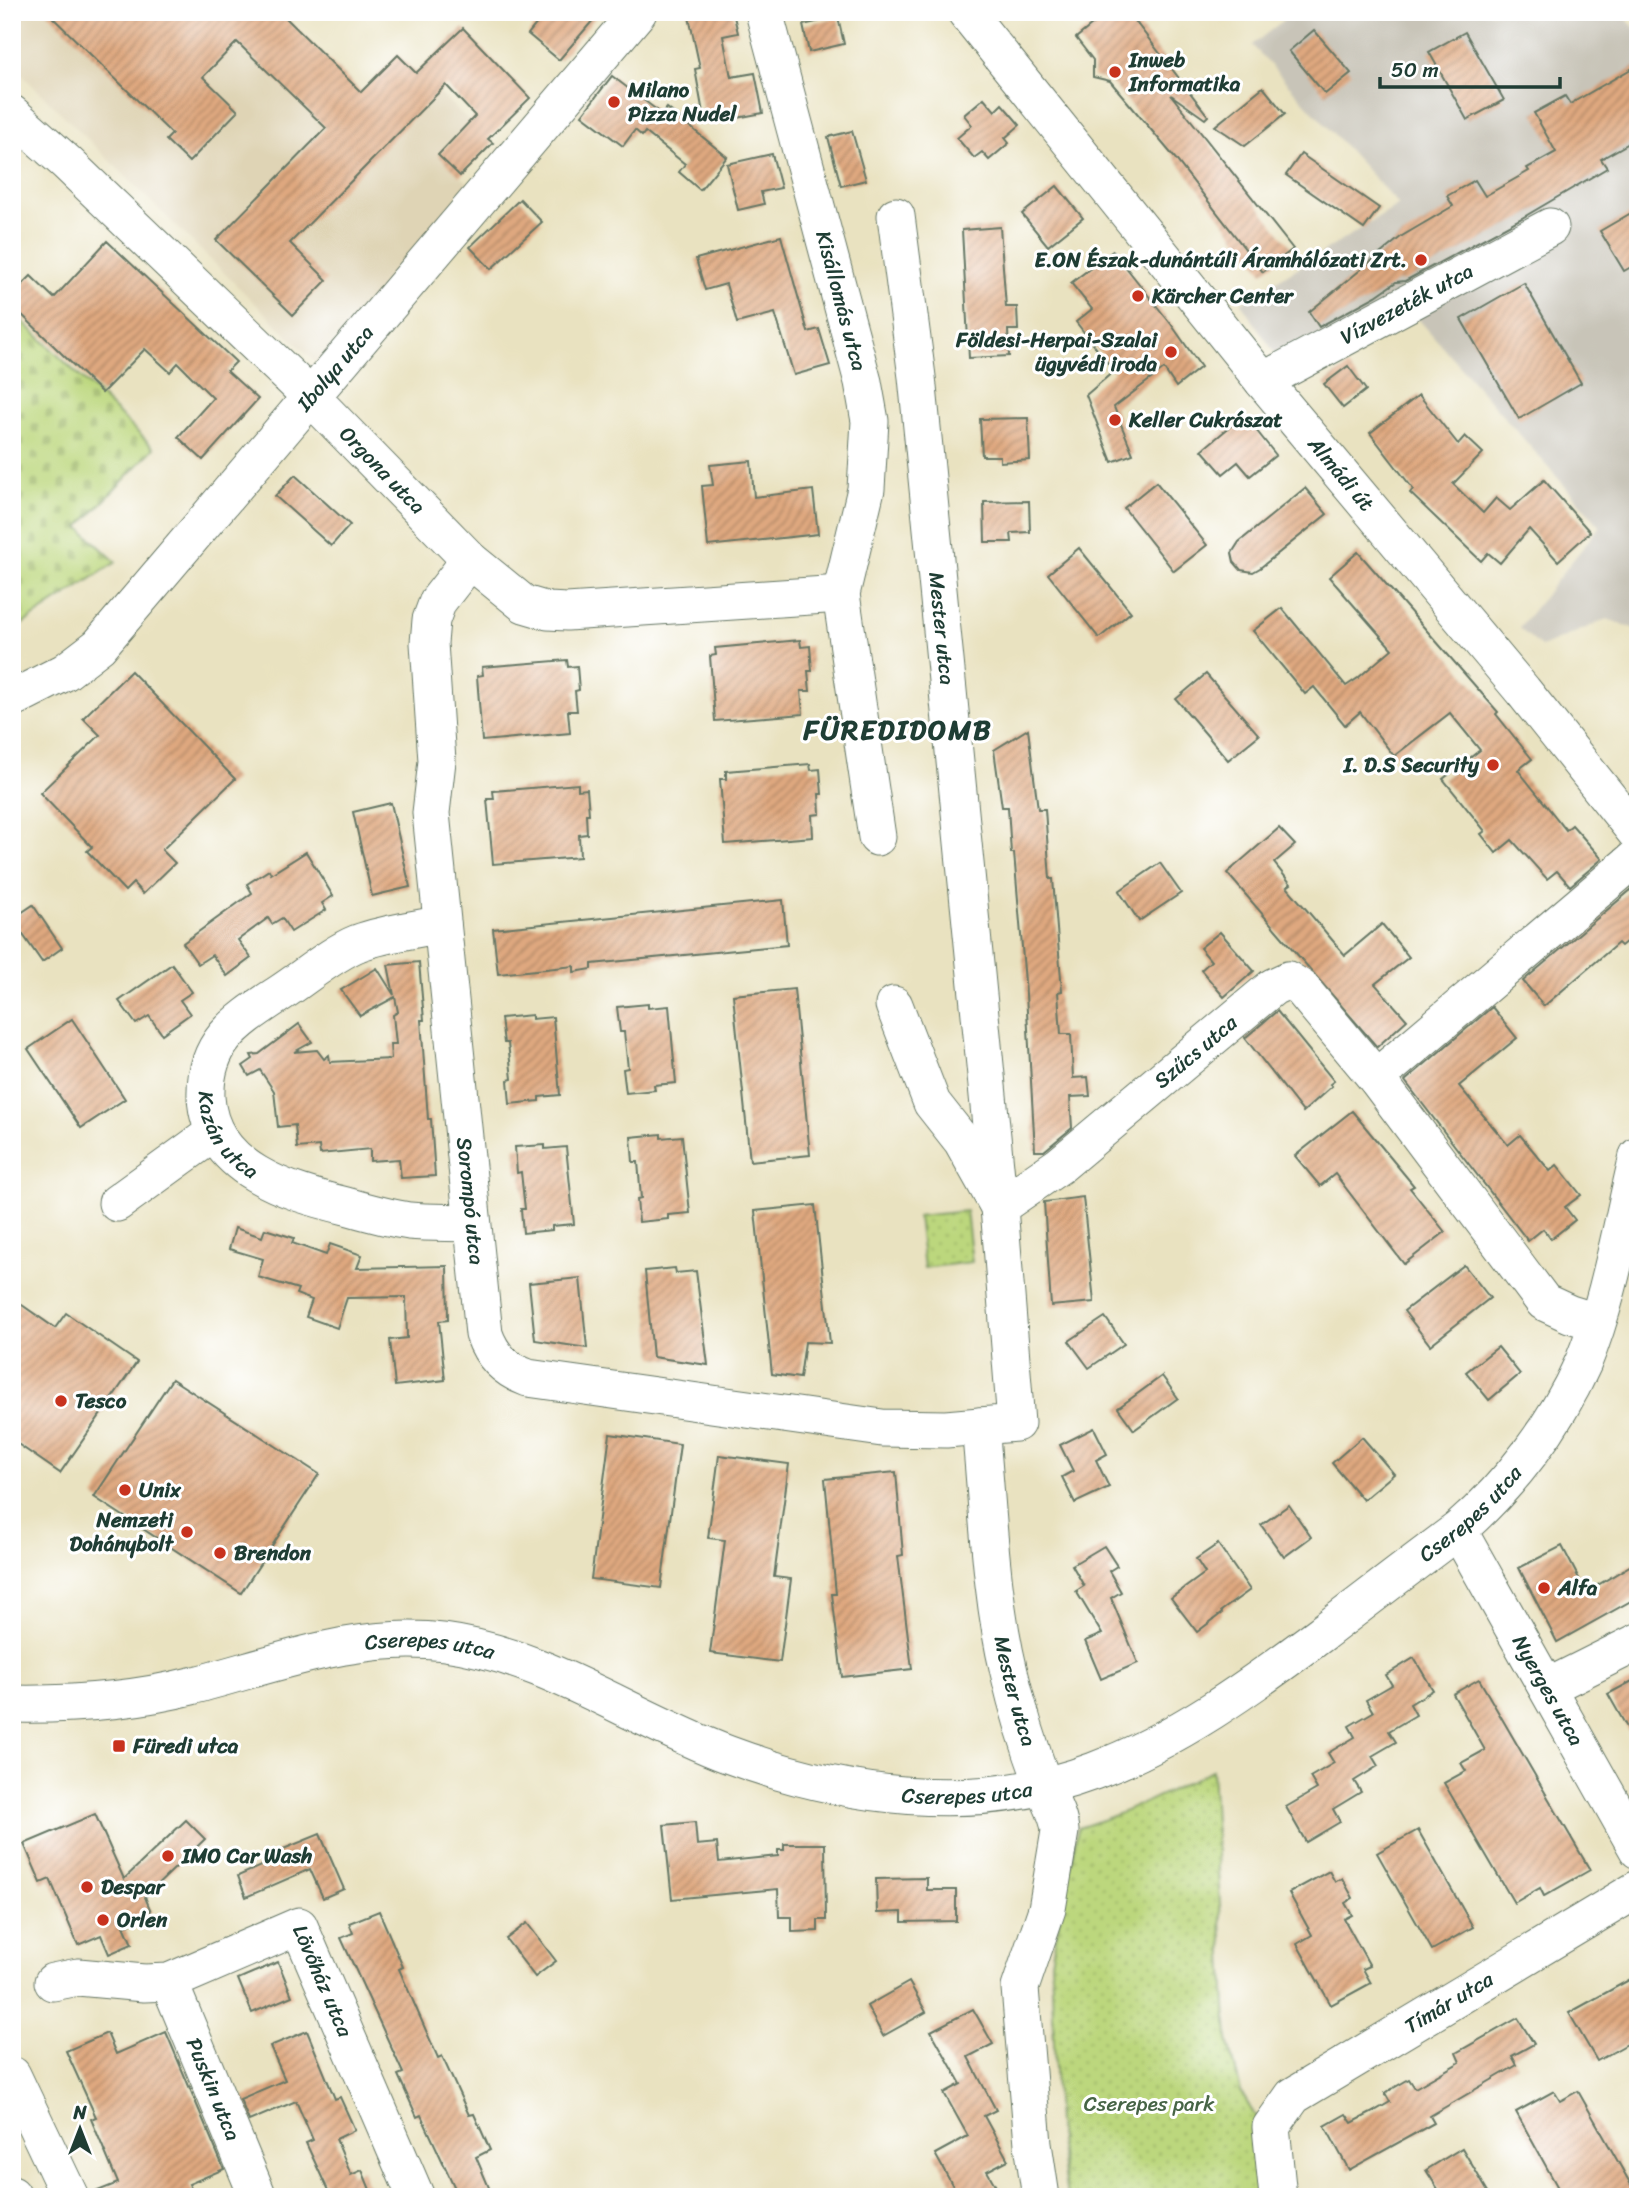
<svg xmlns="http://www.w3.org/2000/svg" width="1650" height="2209" font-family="Sriracha,sans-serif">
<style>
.built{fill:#dfd4b5}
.industrial{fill:#c8c4b8}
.cemetery{fill:url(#cemetery-stones);stroke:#6e8a58;stroke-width:2}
.park{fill:url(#park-dots);stroke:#6e8a58;stroke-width:2}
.building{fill:url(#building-hatch)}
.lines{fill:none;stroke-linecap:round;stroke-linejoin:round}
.minor-casing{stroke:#667765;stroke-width:39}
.minor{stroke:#fff;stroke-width:37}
.poi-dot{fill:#c8321e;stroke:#fff;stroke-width:2.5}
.labels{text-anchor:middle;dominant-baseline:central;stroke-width:6;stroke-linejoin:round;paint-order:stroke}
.poi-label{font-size:21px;font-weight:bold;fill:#1f3d34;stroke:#fff;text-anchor:start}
.street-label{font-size:21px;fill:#1f3d34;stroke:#fff}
.park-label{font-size:21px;fill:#466446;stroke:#fff}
.district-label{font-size:28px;font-weight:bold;letter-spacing:2px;fill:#1f3d34;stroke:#fff}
</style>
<defs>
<pattern id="cemetery-stones" width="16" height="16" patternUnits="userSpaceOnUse" patternTransform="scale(1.75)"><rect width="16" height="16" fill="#bcd77d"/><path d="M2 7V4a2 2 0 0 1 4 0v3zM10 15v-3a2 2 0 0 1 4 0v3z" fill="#a1b96d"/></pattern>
<pattern id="park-dots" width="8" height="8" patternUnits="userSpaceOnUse" patternTransform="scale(1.75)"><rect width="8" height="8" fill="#bcd77d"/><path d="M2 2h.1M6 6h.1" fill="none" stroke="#a1b96d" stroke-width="1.8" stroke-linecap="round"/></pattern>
<pattern id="building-hatch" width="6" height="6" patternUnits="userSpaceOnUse" patternTransform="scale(1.75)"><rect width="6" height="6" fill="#dfa87f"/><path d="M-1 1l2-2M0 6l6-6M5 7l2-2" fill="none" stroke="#b48a69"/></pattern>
</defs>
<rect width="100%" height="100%" fill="#fff"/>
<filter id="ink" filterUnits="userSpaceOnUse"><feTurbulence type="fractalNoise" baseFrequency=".0143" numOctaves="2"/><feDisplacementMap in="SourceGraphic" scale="14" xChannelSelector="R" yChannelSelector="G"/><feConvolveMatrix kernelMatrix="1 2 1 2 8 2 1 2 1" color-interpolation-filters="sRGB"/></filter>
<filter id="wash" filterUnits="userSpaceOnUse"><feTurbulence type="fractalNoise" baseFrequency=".00686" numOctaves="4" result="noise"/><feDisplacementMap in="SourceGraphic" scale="28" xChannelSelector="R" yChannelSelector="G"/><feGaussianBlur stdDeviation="1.57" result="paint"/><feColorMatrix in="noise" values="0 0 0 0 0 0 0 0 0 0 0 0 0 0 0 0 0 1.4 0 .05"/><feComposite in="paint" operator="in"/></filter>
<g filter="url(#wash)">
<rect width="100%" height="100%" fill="#e9e2c0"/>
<!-- built -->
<polygon class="built" points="12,12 280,12 361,92 398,55 493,143 461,176 470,185 317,364 12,65"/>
<!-- industrial -->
<polygon class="industrial" points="1294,12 1621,12 1638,32 1638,630 1607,619 1541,647 1519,628 1600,526 1413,313 1293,380 1241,303 1399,205 1252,45"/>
<!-- cemetery -->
<polygon class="cemetery" points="12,311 154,448 79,527 116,562 12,631"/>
<!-- park -->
<g class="park">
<polygon points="966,1211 972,1262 924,1268 918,1216"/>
<path d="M1212,1770L1228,2039L1241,2092L1257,2119L1265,2197H1067L1057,2125L1051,1961L1078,1828C1125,1814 1168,1792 1212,1770Z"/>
</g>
<g id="blocks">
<!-- building -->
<g class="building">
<polygon points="47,12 280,12 361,92 398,55 416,73 463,28 530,98 488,139 493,143 460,176 438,155 475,116 446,85 290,243 327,280 293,315 216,240 326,128 237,42 203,77 238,111 189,162 166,140 172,134"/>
<polygon points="546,12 600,12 559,60 528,34"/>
<polygon points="688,12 733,12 738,33 723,36 731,77 755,73 763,113 705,124 695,69 700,68"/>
<polygon points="1108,12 1128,12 1208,116 1205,119 1171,95 1293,249 1263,272 1174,157 1110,81 1093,77 1093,60 1076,38"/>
<polygon points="838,17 844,44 809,52 803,25"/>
<polygon points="1314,30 1351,73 1325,94 1289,51"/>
<polygon points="1465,32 1504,100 1467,120 1429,52"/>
<polygon points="1638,65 1638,138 1601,159 1607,168 1522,218 1405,281 1396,282 1376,296 1319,327 1309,312 1402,236 1453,206 1447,196 1475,180 1485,196 1529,171 1527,168 1556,152 1534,113 1565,96 1570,104"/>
<polygon points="612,76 662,114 667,108 727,157 700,190 679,172 685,164 645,132 642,136 635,130 623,146 582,115"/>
<polygon points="1263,87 1285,114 1245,146 1215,126"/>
<polygon points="984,98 995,111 1002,104 1020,125 1005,138 1009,143 989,160 982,152 974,158 957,138 972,125 964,115"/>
<polygon points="852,131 866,180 841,186 828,137"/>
<polygon points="772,154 781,188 761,192 764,204 738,210 727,164"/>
<polygon points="1301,154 1379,208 1364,229 1286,175"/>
<polygon points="1057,186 1083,218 1048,246 1022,214"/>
<polygon points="520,199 542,222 491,269 470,247"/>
<polygon points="1638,209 1638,263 1624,271 1600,231"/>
<polygon points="1000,227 1006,307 1017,307 1018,330 1008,330 1009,356 969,358 962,230"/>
<polygon points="781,236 808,332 819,329 830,365 794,375 775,313 737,323 726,284 705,290 696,259"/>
<polygon points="107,241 236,362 227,371 258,399 203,460 178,437 213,398 178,363 170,372 145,349 102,393 12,305 12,295 31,276 54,298"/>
<polygon points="1113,251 1171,324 1201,367 1176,387 1164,369 1114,407 1133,454 1112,462 1086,395 1114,371 1076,322 1092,309 1071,283"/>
<polygon points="1524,283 1581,383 1519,419 1461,319"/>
<polygon points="1348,366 1366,390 1343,408 1324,384"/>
<polygon points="1419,395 1458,444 1465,436 1483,453 1453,484 1483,513 1496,498 1510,510 1544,480 1590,532 1558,561 1529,529 1500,563 1488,553 1481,561 1410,493 1413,489 1370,433"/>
<polygon points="1244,415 1276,455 1250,476 1238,462 1223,474 1202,450"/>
<polygon points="1028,418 1030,460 1000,462 1000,456 982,456 980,419"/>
<polygon points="751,461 754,497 813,490 818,534 708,546 702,486 713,485 710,465"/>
<polygon points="295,475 350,525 331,546 275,496"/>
<polygon points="1156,482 1207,545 1174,571 1124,508"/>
<polygon points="1305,488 1327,514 1260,568 1253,572 1241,570 1234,562 1232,553 1239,542"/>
<polygon points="1029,501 1030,532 1011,533 1012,542 985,542 984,502"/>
<polygon points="1079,548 1131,612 1099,638 1048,574"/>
<polygon points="1358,552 1498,712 1496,714 1532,759 1518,770 1566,830 1572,825 1602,859 1570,886 1557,871 1547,879 1512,840 1496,853 1481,834 1485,831 1443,779 1480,750 1450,713 1394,756 1360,712 1345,725 1314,687 1305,694 1253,631 1282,608 1346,686 1358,678 1392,649 1329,577"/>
<polygon points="800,640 801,647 810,646 812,671 808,671 810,691 801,691 803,714 715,721 710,656 716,655 715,648"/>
<polygon points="567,660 568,667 577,666 579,690 575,691 577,711 568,711 570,733 482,741 477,676 483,675 482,667"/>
<polygon points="131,671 235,779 162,850 175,863 143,894 133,883 125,891 87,851 92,847 40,793 100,735 83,718"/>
<polygon points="1206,674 1259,735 1228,760 1176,699"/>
<polygon points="1028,729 1038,809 1045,809 1050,879 1053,879 1062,991 1058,992 1061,1034 1071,1034 1073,1078 1088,1077 1090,1096 1070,1097 1072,1128 1044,1151 1035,1151 1026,994 1014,853 1011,853 1008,807 1002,807 994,750"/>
<polygon points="810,764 811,770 820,769 822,794 819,794 820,814 812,815 813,837 725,844 720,779 726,779 726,771"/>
<polygon points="578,784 578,790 587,789 589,814 586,814 587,834 579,835 580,857 493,864 487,799 494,799 493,791"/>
<polygon points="391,803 410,887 372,896 353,812"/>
<polygon points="1279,828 1295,845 1274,863 1291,884 1287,887 1345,955 1382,924 1409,957 1375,984 1407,1020 1377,1047 1227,873"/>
<polygon points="306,852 333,896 322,903 326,910 291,932 282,918 272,924 268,918 238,940 251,958 227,976 212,955 198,964 183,943 252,893 247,884 269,870 271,874"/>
<polygon points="1160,863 1181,893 1139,921 1119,891"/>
<polygon points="1638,884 1638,932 1621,946 1618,943 1544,1006 1523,981"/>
<polygon points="783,900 787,945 592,964 592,969 574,972 574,966 498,974 493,929"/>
<polygon points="33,905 62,948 42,962 12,919"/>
<polygon points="1220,932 1254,971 1224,997 1201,970 1211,961 1200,948"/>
<polygon points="419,962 424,1020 421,1020 428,1119 431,1119 435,1176 401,1178 399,1159 370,1161 370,1149 320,1154 319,1146 297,1148 295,1125 278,1127 274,1091 260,1070 249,1076 243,1066 253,1059 251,1055 259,1054 299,1024 312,1042 294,1052 317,1050 324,1059 329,1055 330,1062 391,1059 390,1044 396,1044 393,1015 398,1012 395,997 360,1016 341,990 377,968 394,995 388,965"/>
<polygon points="172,964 192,992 180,1000 190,1014 162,1034 149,1016 136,1024 119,1001"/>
<polygon points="794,989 810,1155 750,1161 733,995"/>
<polygon points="648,1004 648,1008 669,1006 676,1083 654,1085 655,1090 626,1093 623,1069 628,1068 624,1032 620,1032 617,1007"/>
<polygon points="1492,1007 1517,1038 1459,1086 1508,1145 1520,1135 1550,1171 1557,1165 1581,1195 1565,1207 1575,1220 1551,1239 1543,1229 1528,1241 1405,1081"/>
<polygon points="1277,1011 1334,1081 1330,1084 1332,1086 1303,1112 1245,1038"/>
<polygon points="532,1015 532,1019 553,1017 560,1095 539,1097 539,1101 510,1104 508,1080 512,1079 508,1043 504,1043 501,1018"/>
<polygon points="72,1019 125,1099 81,1128 28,1049"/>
<polygon points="1352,1111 1414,1186 1410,1188 1445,1232 1404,1264 1335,1174 1320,1186 1295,1156"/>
<polygon points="661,1134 661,1138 682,1136 690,1213 668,1215 668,1219 639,1222 637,1199 641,1198 638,1162 633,1162 631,1137"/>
<polygon points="545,1145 545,1149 566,1147 574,1224 552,1226 552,1230 523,1233 521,1209 525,1209 523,1191 521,1172 517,1173 515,1147"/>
<polygon points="1083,1197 1094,1302 1051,1306 1044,1202"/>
<polygon points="815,1205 830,1343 805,1342 800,1378 772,1374 755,1211"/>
<polygon points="235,1228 262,1237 265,1229 294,1238 292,1243 326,1255 330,1244 362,1255 357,1268 447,1266 448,1320 439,1321 445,1380 395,1386 390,1340 407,1338 406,1297 347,1298 337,1328 306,1317 312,1300 296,1294 298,1289 258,1277 263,1259 229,1249"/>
<polygon points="1464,1265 1490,1298 1430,1345 1404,1311"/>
<polygon points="675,1268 676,1273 696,1271 708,1365 653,1357 645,1271"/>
<polygon points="580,1278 587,1348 535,1340 529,1283"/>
<polygon points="12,1298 55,1328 66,1313 137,1362 60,1473 12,1440"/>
<polygon points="1105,1317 1124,1344 1089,1368 1069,1341"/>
<polygon points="1498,1347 1520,1374 1489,1400 1466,1372"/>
<polygon points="1162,1376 1178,1398 1134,1430 1118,1408"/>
<polygon points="172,1379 319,1474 241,1593 94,1497"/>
<polygon points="1094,1428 1107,1454 1096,1460 1109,1487 1075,1503 1062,1477 1073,1471 1060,1445"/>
<polygon points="610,1434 680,1444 661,1588 591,1579"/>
<polygon points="1362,1437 1394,1474 1363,1500 1332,1463"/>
<polygon points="719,1455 789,1464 774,1577 791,1579 780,1662 710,1653 725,1540 708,1538"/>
<polygon points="896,1472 903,1555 898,1556 912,1669 842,1677 832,1594 836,1594 825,1479"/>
<polygon points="1289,1505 1311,1537 1284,1557 1261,1525"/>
<polygon points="1218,1544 1250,1590 1221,1611 1222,1613 1197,1632 1171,1598 1205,1573 1196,1559"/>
<polygon points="1104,1546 1117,1566 1109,1571 1121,1592 1111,1598 1138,1663 1101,1679 1085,1641 1102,1634 1076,1591 1084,1586 1072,1565"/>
<polygon points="1562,1546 1586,1592 1638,1561 1638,1597 1557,1642 1519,1568"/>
<polygon points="1414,1658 1433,1690 1410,1704 1416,1715 1389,1731 1396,1742 1372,1756 1378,1766 1354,1781 1361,1792 1333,1809 1340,1822 1306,1842 1286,1807 1317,1789 1310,1777 1334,1763 1328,1753 1355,1737 1349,1726 1373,1712 1366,1700 1392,1685 1386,1675"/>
<polygon points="1638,1678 1638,1747 1608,1694"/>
<polygon points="1479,1679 1590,1870 1544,1896 1540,1888 1514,1903 1444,1783 1466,1771 1461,1763 1485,1750 1453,1694"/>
<polygon points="95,1814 124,1879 186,1820 205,1839 145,1897 152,1914 124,1926 132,1944 109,1954 101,1935 78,1945 50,1879 41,1883 24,1844"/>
<polygon points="695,1822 697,1845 717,1843 719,1862 778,1856 778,1850 784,1850 784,1844 825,1844 826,1920 818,1920 818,1931 792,1932 792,1917 779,1917 778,1889 672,1899 664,1825"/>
<polygon points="1418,1830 1473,1927 1432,1950 1377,1853"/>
<polygon points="320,1834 344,1889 323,1898 310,1869 246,1897 238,1876 279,1858 276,1852"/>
<polygon points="1329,1871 1335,1882 1342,1878 1353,1898 1345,1903 1352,1915 1344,1919 1370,1966 1363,1969 1371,1983 1331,2005 1297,1944 1312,1935 1289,1893"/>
<polygon points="927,1878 927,1890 956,1890 956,1921 902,1922 902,1912 877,1913 876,1879"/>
<polygon points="379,1911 403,1967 399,1969 438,2058 442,2056 469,2115 474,2114 490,2150 476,2157 493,2197 459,2197 421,2115 417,2117 398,2075 403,2073 341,1938 353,1933 349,1923"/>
<polygon points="527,1923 556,1961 535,1977 506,1939"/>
<polygon points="278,1962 292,1996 252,2013 238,1979"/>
<polygon points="1638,1975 1638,2038 1597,2061 1569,2013"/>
<polygon points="909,1982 926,2012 883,2036 867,2006"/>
<polygon points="973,2009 993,2044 968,2057 996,2110 984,2116 1008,2160 987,2171 1002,2197 959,2197 935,2154 968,2136 944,2093 961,2084 931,2031"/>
<polygon points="1518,2018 1534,2044 1512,2056 1517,2065 1430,2116 1434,2123 1349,2170 1325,2126 1346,2114 1352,2123 1371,2113 1390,2102 1385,2093 1409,2079 1415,2088 1460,2062 1456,2053"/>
<polygon points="307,2031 335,2099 340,2097 355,2130 336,2139 351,2175 362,2170 373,2197 331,2197 306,2143 313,2140 296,2101 249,2121 240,2099 285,2080 270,2046"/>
<polygon points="166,2032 224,2169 189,2184 195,2197 91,2197 90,2194 118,2183 91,2119 96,2117 66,2051 107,2033 116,2054"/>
<polygon points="1554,2091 1560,2101 1578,2091 1638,2197 1563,2197 1516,2112"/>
<polygon points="1462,2148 1491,2197 1443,2197 1426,2170"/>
</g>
</g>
</g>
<g filter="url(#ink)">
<use href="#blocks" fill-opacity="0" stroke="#667765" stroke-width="2"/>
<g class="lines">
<!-- minor casing -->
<g class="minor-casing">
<g id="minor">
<path id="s1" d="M764,12L863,382L870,421L866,489L841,594L877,837"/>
<path id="s2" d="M966,12L1263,381L1523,691L1638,835"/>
<path id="s3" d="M12,114L66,162L311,397L470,560L524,604L548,611L567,612L841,594"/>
<path id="s4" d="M896,216L917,377L999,1207L1016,1423L980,1426C988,1507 990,1594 1009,1672C1018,1711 1030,1749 1044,1786C1049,1800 1059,1815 1060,1831L1047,1909L1020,1988L1033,2144L1041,2197"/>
<path id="s5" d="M1263,381L1550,227"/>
<path id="s6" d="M470,560L438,601L431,620L429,643L437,761L431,813L484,1334C492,1357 506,1370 528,1378L882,1428L946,1429L980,1426"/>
<path id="s7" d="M12,699L65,672L99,646L638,12"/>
<path id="s8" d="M442,924C414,930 385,933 358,943C333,953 305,977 282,992C240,1020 204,1040 206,1097C210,1170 289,1192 346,1206C367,1212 387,1218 409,1221C430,1223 451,1222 472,1223"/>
<path id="s9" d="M894,1005L932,1103L962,1141L999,1207L1060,1165L1273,987L1288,980L1301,988L1376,1078L1544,1302L1570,1314L1596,1322"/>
<polyline points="1376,1078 1638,856"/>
<polyline points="117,1203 215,1132"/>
<path id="s10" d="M1458,1530L1638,1850"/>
<polyline points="1548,1687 1638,1642"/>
<path id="s11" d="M12,1704C73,1705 132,1701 191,1686C273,1665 357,1631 444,1642C545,1655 633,1719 727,1754C842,1797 975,1816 1094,1771C1177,1740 1250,1687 1321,1634C1367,1599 1412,1564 1458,1530C1510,1485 1555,1426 1583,1363C1609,1301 1622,1222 1638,1156"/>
<path id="s12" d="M53,1982L78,1977L144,1983L169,1982L299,1926L416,2197"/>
<path id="s13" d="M169,1982L258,2197"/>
<polyline points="12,2075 70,2197"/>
<polyline points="12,2195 13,2197"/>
<path id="s14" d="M1278,2197L1271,2127L1293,2096L1638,1889"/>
</g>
</g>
<!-- minor -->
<use href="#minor" class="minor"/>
</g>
</g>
<!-- markers -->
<g class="poi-dot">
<circle cx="1115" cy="72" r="7"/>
<circle cx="614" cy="102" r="7"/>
<circle cx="1421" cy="260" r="7"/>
<circle cx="1138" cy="296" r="7"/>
<circle cx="1171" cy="352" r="7"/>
<circle cx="1115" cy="420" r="7"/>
<circle cx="1493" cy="765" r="7"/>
<circle cx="61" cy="1401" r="7"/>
<circle cx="125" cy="1490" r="7"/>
<circle cx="187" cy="1532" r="7"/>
<circle cx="220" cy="1553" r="7"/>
<circle cx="1544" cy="1588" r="7"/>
<rect x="112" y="1739" width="14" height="14" rx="3.5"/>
<circle cx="168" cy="1856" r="7"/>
<circle cx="87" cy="1887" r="7"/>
<circle cx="103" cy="1920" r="7"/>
</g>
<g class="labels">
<!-- poi labels -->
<g class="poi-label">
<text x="1129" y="60">Inweb<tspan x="1129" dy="24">Informatika</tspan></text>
<text x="628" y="90">Milano<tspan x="628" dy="24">Pizza Nudel</tspan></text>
<text x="1407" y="260" text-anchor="end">E.ON Észak-dunántúli Áramhálózati Zrt.</text>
<text x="1152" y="296">Kärcher Center</text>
<text x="1157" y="340" text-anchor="end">Földesi-Herpai-Szalai<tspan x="1157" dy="24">ügyvédi iroda</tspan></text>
<text x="1129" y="420">Keller Cukrászat</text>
<text x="1479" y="765" text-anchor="end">I. D.S Security</text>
<text x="75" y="1401">Tesco</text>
<text x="139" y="1490">Unix</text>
<text x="173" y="1520" text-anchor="end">Nemzeti<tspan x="173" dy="24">Dohánybolt</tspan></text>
<text x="234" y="1553">Brendon</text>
<text x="1558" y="1588">Alfa</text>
<text x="133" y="1746">Füredi utca</text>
<text x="182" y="1856">IMO Car Wash</text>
<text x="101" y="1887">Despar</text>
<text x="117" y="1920">Orlen</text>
</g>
<!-- street labels -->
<g class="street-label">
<text stroke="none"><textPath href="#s1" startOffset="299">Kisállomás utca</textPath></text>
<text stroke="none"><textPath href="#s5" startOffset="163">Vízvezeték utca</textPath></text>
<text stroke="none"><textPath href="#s7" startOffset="467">Ibolya utca</textPath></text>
<text stroke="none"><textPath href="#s3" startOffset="514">Orgona utca</textPath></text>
<text stroke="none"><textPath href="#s2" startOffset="595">Almádi út</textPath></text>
<text stroke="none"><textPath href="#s4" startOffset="415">Mester utca</textPath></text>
<text stroke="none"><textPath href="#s9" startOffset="480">Szűcs utca</textPath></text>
<text stroke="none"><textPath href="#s8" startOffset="359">Kazán utca</textPath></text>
<text stroke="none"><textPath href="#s6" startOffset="656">Sorompó utca</textPath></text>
<text stroke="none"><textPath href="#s11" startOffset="1578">Cserepes utca</textPath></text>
<text stroke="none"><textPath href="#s11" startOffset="425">Cserepes utca</textPath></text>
<text stroke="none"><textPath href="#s10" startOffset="184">Nyerges utca</textPath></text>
<text stroke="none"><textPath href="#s4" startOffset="1517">Mester utca</textPath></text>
<text stroke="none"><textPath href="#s11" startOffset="990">Cserepes utca</textPath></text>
<text stroke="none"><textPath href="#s12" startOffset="318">Lövőház utca</textPath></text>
<text stroke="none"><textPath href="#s14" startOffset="290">Tímár utca</textPath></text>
<text stroke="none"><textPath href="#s13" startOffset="116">Puskin utca</textPath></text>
</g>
<!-- park labels -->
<g class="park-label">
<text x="1149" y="2104">Cserepes park</text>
</g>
<!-- district labels -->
<g class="district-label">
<text x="898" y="729">FÜREDIDOMB</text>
</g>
</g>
<!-- margin -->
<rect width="1650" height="2209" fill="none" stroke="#fff" stroke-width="42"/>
<!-- north arrow -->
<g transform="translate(80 2129)" stroke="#ffffff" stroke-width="5" paint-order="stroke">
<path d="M0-5L12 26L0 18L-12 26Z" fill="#1f3d34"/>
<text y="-10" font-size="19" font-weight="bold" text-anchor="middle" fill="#1f3d34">N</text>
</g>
<!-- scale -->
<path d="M1380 77v10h180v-10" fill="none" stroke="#1f3d34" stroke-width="3.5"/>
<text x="1391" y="77" font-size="21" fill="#1f3d34" stroke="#ffffff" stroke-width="5" paint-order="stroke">50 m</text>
</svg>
